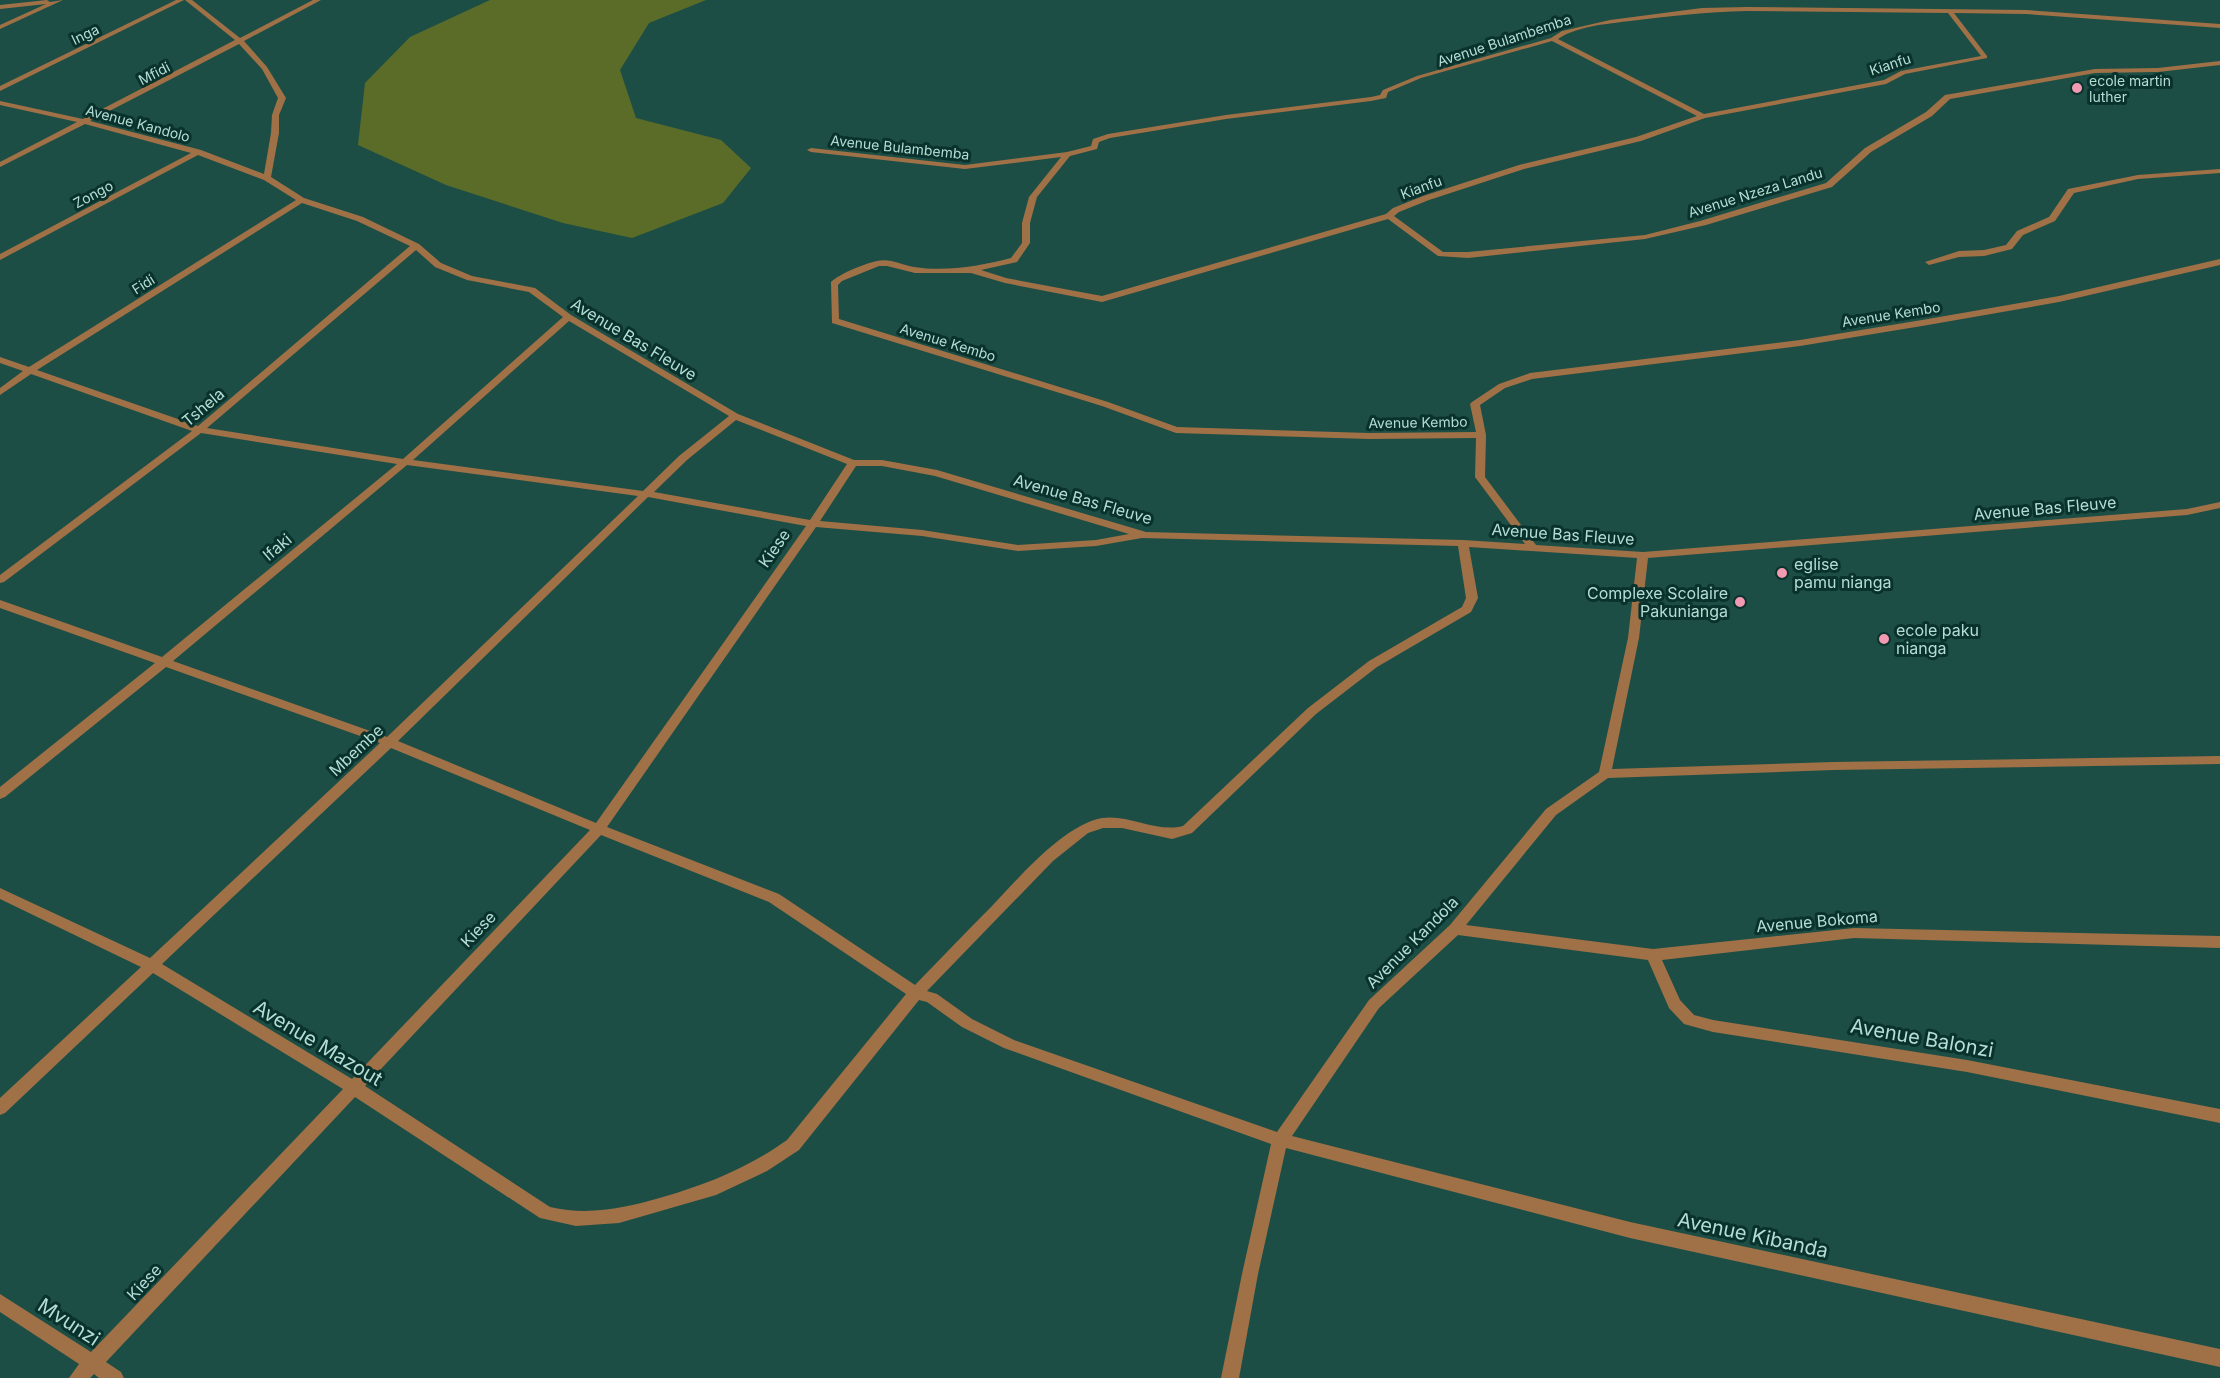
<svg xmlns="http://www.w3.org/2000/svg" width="2220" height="1378" font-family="Inter,sans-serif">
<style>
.green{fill:#5b6c28}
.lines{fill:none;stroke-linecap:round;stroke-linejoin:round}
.street{fill:#a07146;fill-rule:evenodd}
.poi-dot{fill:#f19ab2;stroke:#0a322c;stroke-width:2}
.labels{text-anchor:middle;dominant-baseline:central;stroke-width:6;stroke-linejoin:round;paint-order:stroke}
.far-street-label{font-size:14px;fill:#b3ddd5;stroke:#0a322c}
.far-poi-label{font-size:14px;fill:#b3ddd5;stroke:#0a322c;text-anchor:start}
.street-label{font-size:16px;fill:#b3ddd5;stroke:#0a322c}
.poi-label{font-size:16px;fill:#b3ddd5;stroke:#0a322c;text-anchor:start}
.near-street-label{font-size:20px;fill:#b3ddd5;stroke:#0a322c}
</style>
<rect width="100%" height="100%" fill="#1d4e46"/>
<!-- green -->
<polygon class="green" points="490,0 706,0 649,23 620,70 636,118 721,140 751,168 723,203 632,238 563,223 446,185 358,145 365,83 410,37"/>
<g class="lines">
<!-- street -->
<g class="street">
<polygon points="47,0 50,2 63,0 0,29 0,25 46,4 0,9 0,5"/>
<polygon points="176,0 184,0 0,91 0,86"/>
<path d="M185,0H192L240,38L313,0H321L244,41L267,67L286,98L279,115V133L271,177L304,198L363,217L419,244L441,263L472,276L535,288L571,315L738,414L854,460H882L937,470L1146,532L1463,540L1525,544L1475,477L1476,438L1369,439L1176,433L1102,406L832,323L831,282C839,274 866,263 877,261C890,258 902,265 914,267C946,272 980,266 1011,258L1022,243V223L1029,197L1061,157L965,169L811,152L807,150L811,148L965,165L1067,152L1091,146L1093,139L1108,134L1226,115L1371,97L1380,95L1383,90L1417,76L1551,38L1562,31L1610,20L1702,8L1747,7L2026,10L2220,24V28L2026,14L1954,13L1987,56V58L1905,74L1886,84L1705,118L1641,141L1524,169L1429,200L1399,212L1394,216L1443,252H1468L1645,235L1700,221L1826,183L1865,148L1926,112L1945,95L2095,69L2158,68L2220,61V65L2158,72L2095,73L1950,99L1932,116L1871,152L1832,187L1706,225L1645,239L1468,258L1438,256L1388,219L1102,302L1005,283L971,273H915L887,266H879L842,281L838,285L839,319L1108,402L1177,427L1369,433L1476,432L1470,404L1472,402L1499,384L1530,373L1800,340L1922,320L2059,296L2220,259V265L2059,302L1922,326L1800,346L1532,379L1505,388L1480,405L1486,435L1485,477L1536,545L1643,552L2187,509L2220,502V508L2187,515L1648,558L1639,638L1612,769L1833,762L2220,756V764L1833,770L1608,778L1556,815L1466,925L1653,949L1854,928L2220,936V948L1854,938L1662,960L1680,1000L1694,1015L1713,1020L1967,1060L2220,1109V1123L1967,1072L1713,1032L1684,1024L1669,1008L1648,960L1458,935L1379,1008L1292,1136L1630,1222L2220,1349V1367L1630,1238L1286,1148L1258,1274L1239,1378H1221L1242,1274L1271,1144L1004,1048L962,1027L927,1002L919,1000L799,1150L767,1171L716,1195L619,1223L576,1226L540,1218L355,1097L106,1362L121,1372L124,1378H99L94,1374L90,1378H69L79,1364L0,1312V1294L91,1352L343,1089L153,973L5,1113L0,1115V1098L141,967L0,899V888L150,958L380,743L166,667L5,797L0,799V787L155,663L0,608V600L162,657L397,464L201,433L4,582L0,583V575L192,431L31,374L0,395V388L23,371L0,363V357L29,367L296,200L264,180L198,155L0,260V254L191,153L85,124L0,167V162L77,122L0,105V101L83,119L235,40ZM1747,11L1948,13L1981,56L1901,71L1884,80L1704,114L1558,39C1577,26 1607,24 1630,21C1669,16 1707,12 1747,11ZM1552,41L1697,116L1636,137L1519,165L1423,196L1393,208L1386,214L1102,296L1006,278L981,270L1017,262L1030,243V223L1037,197L1070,156L1097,149L1099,142L1110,138L1226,119L1371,101L1386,98L1388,92L1421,78ZM239,44L262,69L278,98L272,115L271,133L264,174L201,150L90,121ZM302,203L357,221L410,246L198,426L37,370ZM416,250L435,267L467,280L529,292L563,317L403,459L207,428ZM569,321L729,416L679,456L643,491L413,460ZM736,420L847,464L810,520L654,492L687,460ZM407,465L638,496L387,737L173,661ZM856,466H882L935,476L1129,534L1096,540L1018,545L922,530L820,521ZM648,497L806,526L596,823L398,741ZM816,527L922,536L1018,551L1096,546L1142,538L1458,546L1466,598L1462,607L1369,661L1308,708L1183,826C1156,833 1129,814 1102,818C1063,825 1018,879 992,906C966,932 941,958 915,985L779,894L607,827ZM1469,547L1637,558L1628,638L1599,772L1546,809L1450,925L1369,1000L1277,1132L1014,1040L972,1019L937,994L927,991L1053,861L1088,833L1103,828H1122L1172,839L1192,833L1316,714L1377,667L1471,612L1478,598ZM391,748L590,830L352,1079L162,964ZM601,835L769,902L906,994L787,1140C748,1168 708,1184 663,1197C625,1208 589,1216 550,1207L365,1086Z"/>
<polygon points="2220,169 2220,173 2138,179 2074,193 2055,221 2023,235 2012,249 1984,256 1959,257 1929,265 1925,262 1959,251 1984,250 2006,245 2017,231 2049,217 2068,189 2138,175"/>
</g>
</g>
<!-- markers -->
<g class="poi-dot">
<circle cx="2077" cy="88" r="6"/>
<circle cx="1782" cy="573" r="6"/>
<circle cx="1740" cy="602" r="6"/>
<circle cx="1884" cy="639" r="6"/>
</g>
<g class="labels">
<!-- far-street labels -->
<g class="far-street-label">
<text transform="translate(85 34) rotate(-26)">Inga</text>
<text transform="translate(1504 40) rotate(-18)">Avenue Bulambemba</text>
<text transform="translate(1890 64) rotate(-18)">Kianfu</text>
<text transform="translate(154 73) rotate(-27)">Mfidi</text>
<text transform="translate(138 123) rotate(15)">Avenue Kandolo</text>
<text transform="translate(900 147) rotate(6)">Avenue Bulambemba</text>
<text transform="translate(1421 187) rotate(-20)">Kianfu</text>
<text transform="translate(1755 192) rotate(-17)">Avenue Nzeza Landu</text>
<text transform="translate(93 194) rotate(-28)">Zongo</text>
<text transform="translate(143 284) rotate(-32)">Fidi</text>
<text transform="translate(1891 314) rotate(-9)">Avenue Kembo</text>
<text transform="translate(948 342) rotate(17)">Avenue Kembo</text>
<text transform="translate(1418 422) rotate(-1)">Avenue Kembo</text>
</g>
<!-- far-poi labels -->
<g class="far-poi-label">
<text x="2089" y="80">ecole martin<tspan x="2089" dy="16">luther</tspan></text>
</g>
<!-- street labels -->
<g class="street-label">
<text transform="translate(634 339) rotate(31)">Avenue Bas Fleuve</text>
<text transform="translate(203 407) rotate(-40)">Tshela</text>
<text transform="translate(1083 499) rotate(16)">Avenue Bas Fleuve</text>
<text transform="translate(2045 508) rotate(-5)">Avenue Bas Fleuve</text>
<text transform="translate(1563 534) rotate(4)">Avenue Bas Fleuve</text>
<text transform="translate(277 547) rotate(-40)">Ifaki</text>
<text transform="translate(774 548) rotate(-55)">Kiese</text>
<text transform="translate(356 750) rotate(-43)">Mbembe</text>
<text transform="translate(1817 921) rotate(-5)">Avenue Bokoma</text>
<text transform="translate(478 929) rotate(-46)">Kiese</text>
<text transform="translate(1412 942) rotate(-45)">Avenue Kandola</text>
<text transform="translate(144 1282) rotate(-47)">Kiese</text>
</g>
<!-- poi labels -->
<g class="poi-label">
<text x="1794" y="564">eglise<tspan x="1794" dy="18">pamu nianga</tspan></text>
<text x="1728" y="593" text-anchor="end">Complexe Scolaire<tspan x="1728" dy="18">Pakunianga</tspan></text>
<text x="1896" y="630">ecole paku<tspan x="1896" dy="18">nianga</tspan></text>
</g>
<!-- near-street labels -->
<g class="near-street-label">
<text transform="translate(1922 1038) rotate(10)">Avenue Balonzi</text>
<text transform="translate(318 1043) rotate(31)">Avenue Mazout</text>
<text transform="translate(1753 1235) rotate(12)">Avenue Kibanda</text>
<text transform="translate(69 1322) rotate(33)">Mvunzi</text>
</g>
</g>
</svg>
